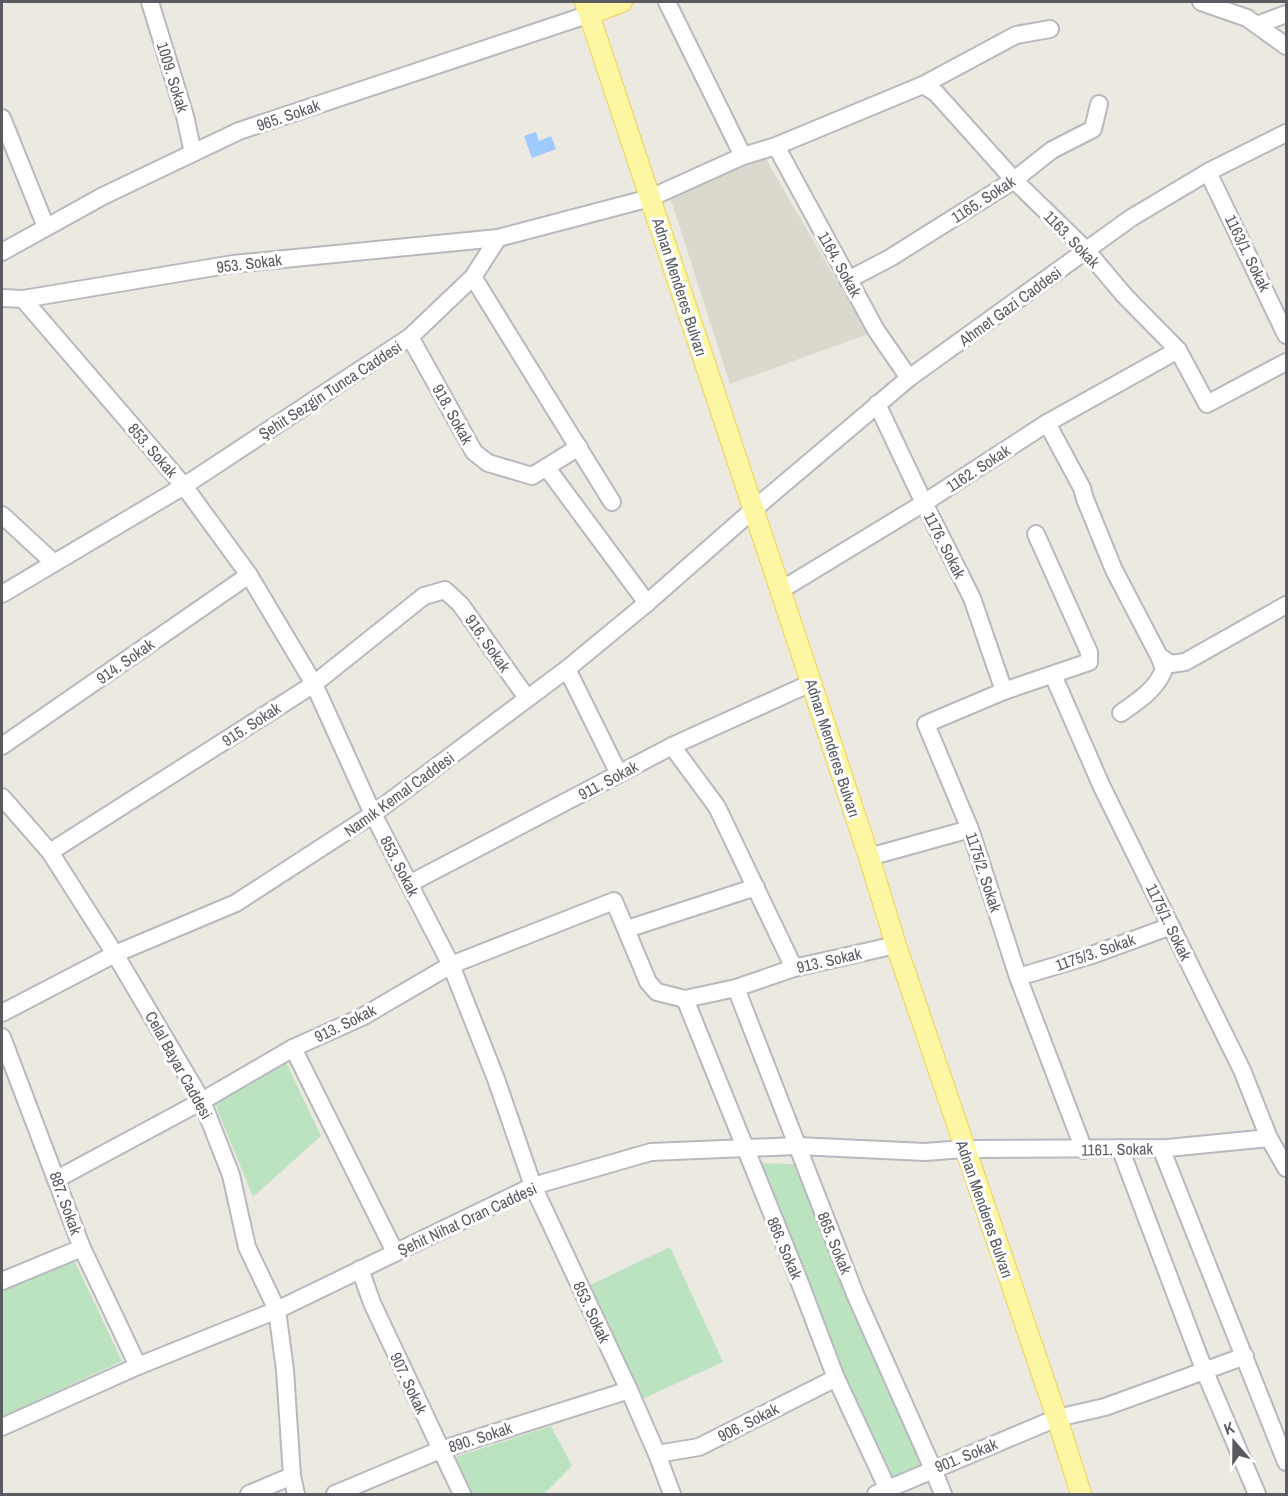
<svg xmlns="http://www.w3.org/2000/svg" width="1288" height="1496" font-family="'Archivo Narrow',sans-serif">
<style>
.education{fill:#dbd9ce}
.green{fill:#bce3c0}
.water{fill:#9ecafd}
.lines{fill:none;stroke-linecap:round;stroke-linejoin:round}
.minor-casing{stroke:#b8b9bf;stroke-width:20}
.major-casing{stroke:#eed256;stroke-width:22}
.minor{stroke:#fff;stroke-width:16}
.major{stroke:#fdf7a3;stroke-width:20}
.labels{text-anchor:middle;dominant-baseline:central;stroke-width:6;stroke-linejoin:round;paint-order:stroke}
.street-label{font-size:16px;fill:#595b61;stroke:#fff}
</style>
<rect width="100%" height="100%" fill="#eceae0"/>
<!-- education -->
<polygon class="education" points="764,156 868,334 730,384 669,194"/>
<!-- green -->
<g class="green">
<polygon points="285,1060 321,1136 253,1197 215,1104"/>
<polygon points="757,1163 795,1164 875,1351 928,1465 891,1483 839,1372"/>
<polygon points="670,1247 723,1362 640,1400 590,1285"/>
<polygon points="74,1260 122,1361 2,1417 2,1290"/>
<polygon points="551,1426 572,1466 544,1494 472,1494 455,1457"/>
</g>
<!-- water -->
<polygon class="water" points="536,132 539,141 551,136 556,149 532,158 524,136"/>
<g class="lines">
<!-- minor casing -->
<g class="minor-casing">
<g id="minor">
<polyline points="150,2 185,116 193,153"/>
<polyline points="667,2 743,156"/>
<polyline points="1201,2 1247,18 1286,46"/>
<polyline points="1257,25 1286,14"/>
<polyline points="923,85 936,93 1014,180 1087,251 1124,295 1178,350 1207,404 1286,362"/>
<polyline points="2,118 46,227"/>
<polyline points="776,146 876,330 909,378"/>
<polyline points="1208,172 1286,335"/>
<polyline points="2,252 103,196 239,131 590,14"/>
<polyline points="473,277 612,502"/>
<polyline points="848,280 890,258 1014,180 1052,150 1093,129 1099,104"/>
<polyline points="2,298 23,299 233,264 498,238"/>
<polyline points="23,299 184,486 249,575 314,684 373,814 451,965 496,1079 533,1186 629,1390 657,1454 672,1494"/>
<polyline points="410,337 474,452 488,463 532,476 579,447"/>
<polyline points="877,404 924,503 972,598 1004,691"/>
<polyline points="1047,423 1082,488 1085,499 1114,570 1159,656 1171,664 1185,662 1286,605"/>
<polyline points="547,468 647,603"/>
<polyline points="2,515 53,562"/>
<polyline points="1036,534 1089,652 1089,662 1004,691 926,724 970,829 1018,977 1084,1150"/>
<polyline points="781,590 924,503 1047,423 1178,350"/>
<polyline points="2,594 184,486 410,337 473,277 498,238 650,198 743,156 776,146 923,85 1016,35 1050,29"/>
<polyline points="567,669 619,774"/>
<polyline points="1053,675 1102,787 1242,1070 1269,1138 1286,1168"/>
<path d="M1121,713C1138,701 1157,689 1164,669L1159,656"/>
<polyline points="2,746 249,575"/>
<polyline points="672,746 717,807 794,968"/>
<polyline points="2,797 50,852 115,954 202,1101 231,1175 247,1247 277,1310 285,1370 292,1476 296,1494"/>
<polyline points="50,852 314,684 424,596 445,590 461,605 527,698"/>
<polyline points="869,857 970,829"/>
<polyline points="409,884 672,746 811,683"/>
<polyline points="627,929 756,887"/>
<polyline points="1018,977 1092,955 1171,926"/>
<polyline points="736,988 855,1294 933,1469 943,1494"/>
<polyline points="685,999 798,1278 836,1378 890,1494"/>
<polyline points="2,1013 115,954 236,903 373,814 567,669 647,603 754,509 909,378 1131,218 1208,172 1286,133"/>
<polyline points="2,1037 82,1248 138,1366"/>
<polyline points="293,1048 395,1252"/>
<polyline points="1120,1148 1205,1372 1257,1494"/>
<polyline points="1161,1148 1286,1462"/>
<polyline points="57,1179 202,1101 293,1048 362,1017 451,965 614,901 648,982 657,992 685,999 736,988 794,968 896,945"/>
<polyline points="360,1269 372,1303 462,1494"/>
<polyline points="2,1281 82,1248"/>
<polyline points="2,1427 138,1366 277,1310 533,1186 651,1152 797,1146 925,1152 964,1149 1168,1148 1269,1138"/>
<polyline points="657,1454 699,1447 836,1378"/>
<polyline points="249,1494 292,1476"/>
<polyline points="335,1494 440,1450 629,1390"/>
<polyline points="876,1494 1057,1418 1105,1407 1245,1356"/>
</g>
</g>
<!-- major casing -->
<g class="major-casing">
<g id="major">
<polyline points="585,2 869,857 896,945 1057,1418 1081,1494"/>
<polyline points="590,14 622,2"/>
</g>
</g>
<!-- minor -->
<use href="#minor" class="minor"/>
<!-- major -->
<use href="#major" class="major"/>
</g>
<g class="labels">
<!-- street labels -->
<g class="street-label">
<text transform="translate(173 77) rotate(73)">1009. Sokak</text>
<text transform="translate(288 115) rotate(-19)">965. Sokak</text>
<text transform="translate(983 199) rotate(-33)">1165. Sokak</text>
<text transform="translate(1072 239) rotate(46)">1163. Sokak</text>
<text transform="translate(1248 253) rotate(64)">1163/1. Sokak</text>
<text transform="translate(249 263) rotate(-7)">953. Sokak</text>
<text transform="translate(840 264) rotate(61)">1164. Sokak</text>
<text transform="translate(680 287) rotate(72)">Adnan Menderes Bulvarı</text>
<text transform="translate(1010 306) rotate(-36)">Ahmet Gazi Caddesi</text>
<text transform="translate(330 390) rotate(-33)">Şehit Sezgin Tunca Caddesi</text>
<text transform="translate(453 414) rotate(61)">918. Sokak</text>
<text transform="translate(153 450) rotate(49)">853. Sokak</text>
<text transform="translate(978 468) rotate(-33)">1162. Sokak</text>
<text transform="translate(945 545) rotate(63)">1176. Sokak</text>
<text transform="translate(488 643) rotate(55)">916. Sokak</text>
<text transform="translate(125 661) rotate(-35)">914. Sokak</text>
<text transform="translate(251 724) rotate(-33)">915. Sokak</text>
<text transform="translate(833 748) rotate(72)">Adnan Menderes Bulvarı</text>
<text transform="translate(608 780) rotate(-28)">911. Sokak</text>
<text transform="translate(399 794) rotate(-36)">Namık Kemal Caddesi</text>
<text transform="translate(400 866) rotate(63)">853. Sokak</text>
<text transform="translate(984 872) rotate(72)">1175/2. Sokak</text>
<text transform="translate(1169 922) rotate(64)">1175/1. Sokak</text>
<text transform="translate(1095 952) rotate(-19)">1175/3. Sokak</text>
<text transform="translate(829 960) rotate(-13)">913. Sokak</text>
<text transform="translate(345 1023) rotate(-26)">913. Sokak</text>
<text transform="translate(179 1065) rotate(61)">Celal Bayar Caddesi</text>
<text transform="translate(1117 1149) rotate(-1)">1161. Sokak</text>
<text transform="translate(66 1203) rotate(70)">887. Sokak</text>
<text transform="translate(985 1209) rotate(71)">Adnan Menderes Bulvarı</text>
<text transform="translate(467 1219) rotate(-25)">Şehit Nihat Oran Caddesi</text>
<text transform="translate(835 1243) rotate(68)">865. Sokak</text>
<text transform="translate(785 1248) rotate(67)">866. Sokak</text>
<text transform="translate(592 1312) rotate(65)">853. Sokak</text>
<text transform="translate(409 1383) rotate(65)">907. Sokak</text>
<text transform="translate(748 1422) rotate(-27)">906. Sokak</text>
<text transform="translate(480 1437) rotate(-18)">890. Sokak</text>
<text transform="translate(966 1455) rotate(-22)">901. Sokak</text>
</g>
</g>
<!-- border -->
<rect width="1288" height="1496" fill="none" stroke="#595b61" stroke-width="6"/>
<!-- north arrow -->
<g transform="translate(1234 1442) rotate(340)" stroke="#ffffff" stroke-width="4.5" paint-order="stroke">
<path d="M0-4.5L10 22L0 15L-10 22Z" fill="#595b61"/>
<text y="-9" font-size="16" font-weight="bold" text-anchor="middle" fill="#595b61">K</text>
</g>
</svg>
